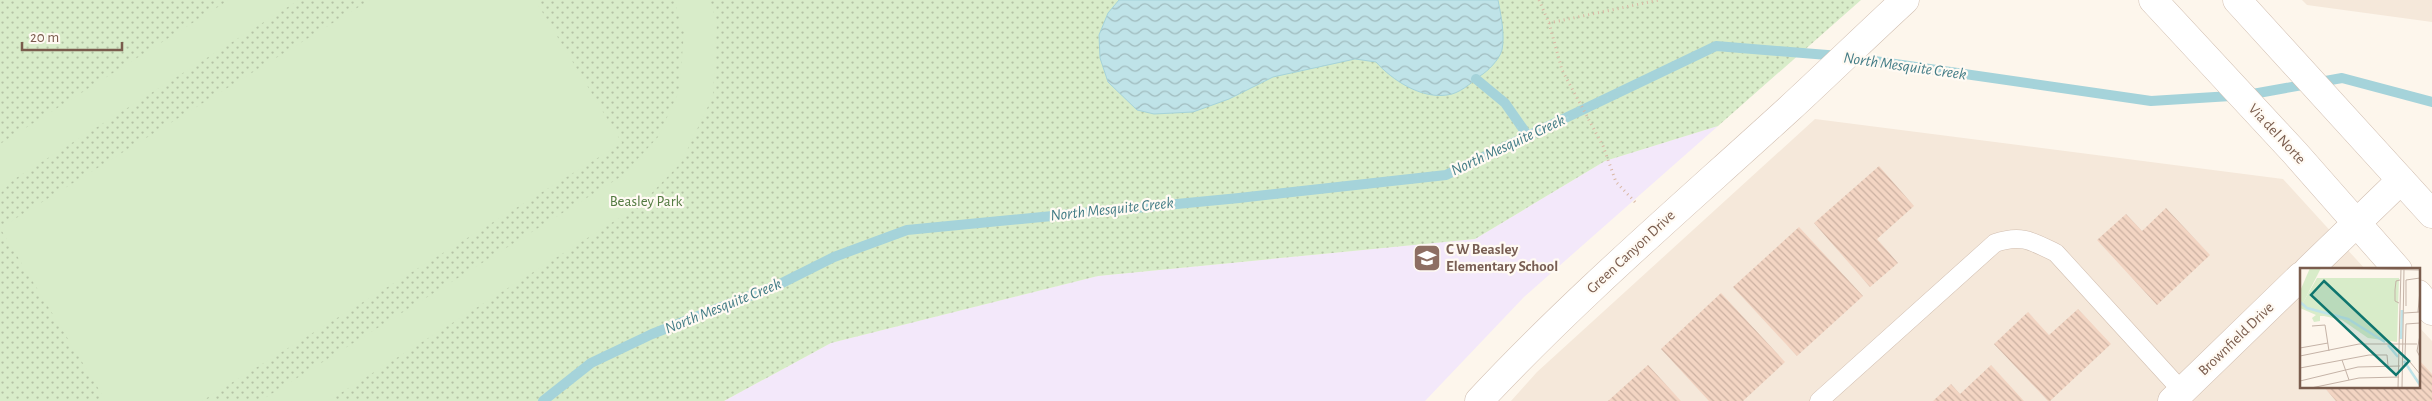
<svg xmlns="http://www.w3.org/2000/svg" width="2432" height="401" font-family="'Alegreya Sans',sans-serif">
<style>
.residential{fill:#f5e8da}
.education{fill:#f3e8fa}
.park{fill:url(#park-dots)}
.pitch{fill:#d8ecc9}
.water{fill:url(#water-waves);stroke:#a5d3da}
.lines{fill:none;stroke-linecap:round;stroke-linejoin:round}
.stream{stroke:#a5d3da;stroke-width:10}
.building{fill:url(#building-back-hatch)}
.service-casing{stroke:#d1beb0;stroke-width:19}
.minor-casing{stroke:#d1beb0;stroke-width:29}
.tertiary-casing{stroke:#d1beb0;stroke-width:29}
.path{stroke:#d9b8a5;stroke-width:3;stroke-dasharray:1 4;stroke-linecap:butt}
.service{stroke:#fff;stroke-width:18}
.minor{stroke:#fff;stroke-width:28}
.tertiary{stroke:#fff;stroke-width:28}
.labels{text-anchor:middle;dominant-baseline:central;stroke-width:4.5;stroke-linejoin:round;paint-order:stroke}
.street-label{font-size:15px;fill:#7a5c4d;stroke:#fffaf3}
.park-label{font-size:15px;fill:#537a41;stroke:#fffaf3}
.education-label{font-size:15px;font-weight:bold;fill:#785e54;stroke:#fffaf3;text-anchor:start}
.water-label{font-size:16px;font-style:italic;fill:#437c86;stroke:#fffaf3}
.inset-river{fill:none;stroke:#bfe3e8;stroke-width:2.5}
.inset-road{fill:none;stroke:#c5b3a7;stroke-width:1}
.view{fill:#0f766e;fill-opacity:0.15;stroke:#0f766e;stroke-width:2.5}
.inset-edge{fill:none;stroke:#7a5c4d;stroke-width:2.5}
</style>
<defs>
<pattern id="park-dots" width="8" height="8" patternUnits="userSpaceOnUse" patternTransform="scale(1.25)"><rect width="8" height="8" fill="#d8ecc9"/><path d="M2 2h.1M6 6h.1" fill="none" stroke="#b4c2a5" stroke-width="1.8" stroke-linecap="round"/></pattern>
<pattern id="water-waves" width="16" height="10" patternUnits="userSpaceOnUse" patternTransform="scale(1.25)"><rect width="16" height="10" fill="#bfe3e8"/><path d="M0 5q4-4 8 0t8 0" fill="none" stroke="#a0bbbe"/></pattern>
<pattern id="building-back-hatch" width="6" height="6" patternUnits="userSpaceOnUse" patternTransform="scale(1.25)"><rect width="6" height="6" fill="#f3d5c3"/><path d="M-1 5l2 2M0 0l6 6M5-1l2 2" fill="none" stroke="#cab0a1"/></pattern>
</defs>
<rect width="100%" height="100%" fill="#fdf6ec"/>
<!-- residential -->
<g class="residential">
<polygon points="2302,0 2432,0 2432,22 2307,5"/>
<polygon points="1815,119 2283,179 2366,270 2301,270 2301,387 2418,387 2418,326 2432,341 2432,401 1511,401 1537,372"/>
</g>
<!-- education -->
<polygon class="education" points="1718,126 1524,297 1425,401 724,401 831,343 1098,276 1475,239 1605,161"/>
<!-- park -->
<polygon class="park" points="0,0 1861,0 1718,126 1605,161 1475,239 1098,276 831,343 724,401 0,401"/>
<!-- pitch -->
<g class="pitch">
<polygon points="229,0 299,0 13,180 0,194 0,144"/>
<polygon points="370,0 535,0 622,143 202,401 106,401 0,228"/>
<polygon points="674,0 709,0 717,21 713,96 681,163 640,205 328,401 260,401 622,176 658,137 679,91 684,33"/>
</g>
<!-- water -->
<path class="water" d="M1119,0H1498C1501,15 1505,35 1502,50C1499,60 1488,71 1480,76C1471,83 1459,94 1447,95C1421,99 1392,80 1376,62L1355,59L1273,77L1229,99L1193,112L1154,114L1137,110L1108,82L1100,58L1099,35L1108,13Z"/>
<g class="lines">
<!-- stream -->
<g class="stream">
<polyline points="1476,79 1505,103 1528,136"/>
<polyline points="543,401 591,363 652,334 778,285 834,257 907,230 1239,198 1446,175 1716,46 1840,56 2151,101 2247,95 2342,78 2432,102"/>
</g>
</g>
<!-- building -->
<g class="building">
<polygon points="1879,166 1914,206 1877,239 1898,263 1870,287 1814,223"/>
<polygon points="2166,208 2210,255 2157,305 2097,240 2126,214 2142,231"/>
<polygon points="1799,227 1863,296 1797,356 1733,287"/>
<polygon points="1721,293 1785,362 1743,401 1709,401 1661,349"/>
<polygon points="2078,309 2111,344 2050,401 2048,401 1994,344 2028,312 2049,335"/>
<polygon points="2418,359 2432,374 2432,401 2336,401 2324,387 2418,387"/>
<polygon points="1648,365 1681,401 1608,401"/>
<polygon points="1991,365 2024,401 1933,401 1951,384 1960,394"/>
</g>
<g class="lines">
<!-- service casing -->
<g class="service-casing">
<path id="service" d="M1819,401L1995,243C2021,234 2032,241 2056,253L2182,391"/>
</g>
<!-- minor casing -->
<g class="minor-casing">
<g id="minor">
<polyline points="2308,270 2401,180"/>
<path d="M1479,401C1576,297 1684,205 1789,109C1828,73 1866,36 1905,0"/>
<polyline points="2172,401 2301,276"/>
</g>
</g>
<!-- tertiary casing -->
<g class="tertiary-casing">
<g id="tertiary">
<polyline points="2153,0 2295,153 2398,270"/>
<polyline points="2237,0 2432,214"/>
<polyline points="2418,294 2432,311"/>
</g>
</g>
<!-- path -->
<g class="path">
<polyline points="1539,0 1549,23 1562,70 1603,146 1616,182 1637,204"/>
<polyline points="1549,23 1659,0"/>
</g>
<!-- service -->
<use href="#service" class="service"/>
<!-- minor -->
<use href="#minor" class="minor"/>
<!-- tertiary -->
<use href="#tertiary" class="tertiary"/>
</g>
<!-- icons -->
<defs>
<g id="school-square" transform="scale(1.4375)"><rect x="-9" y="-9" width="18" height="18" rx="4" fill="#8d6e63" stroke="#fffaf3"/><path d="M0-5L7-2L0 1L-7-2ZM-4 1L0 2.5L4 1V4Q0 6-4 4Z" fill="#fff"/></g>
</defs>
<g fill-rule="evenodd">
<use href="#school-square" x="1427" y="258"/>
</g>
<g class="labels">
<!-- street labels -->
<g class="street-label">
<text transform="translate(2277 134) rotate(47)">Via del Norte</text>
<text transform="translate(1631 252) rotate(-43)">Green Canyon Drive</text>
<text transform="translate(2236 339) rotate(-44)">Brownfield Drive</text>
</g>
<!-- park labels -->
<g class="park-label">
<text x="646" y="201">Beasley Park</text>
</g>
<!-- education labels -->
<g class="education-label">
<text x="1446" y="249">C W Beasley<tspan x="1446" dy="17">Elementary School</tspan></text>
</g>
<!-- water labels -->
<g class="water-label">
<text transform="translate(1905 66) rotate(8)">North Mesquite Creek</text>
<text transform="translate(1508 145) rotate(-25)">North Mesquite Creek</text>
<text transform="translate(1112 209) rotate(-6)">North Mesquite Creek</text>
<text transform="translate(723 306) rotate(-22)">North Mesquite Creek</text>
</g>
</g>
<!-- overview -->
<g transform="translate(2300 268)">
<rect width="120" height="120" fill="#fdf6ec"/>
<path d="M10,0H21L0,41V23Z" fill="#d8ecc9"/>
<path d="M17,10H99L97,74L68,70L42,52L24,48H20V53L14,54L12,50L16,47L0,40Z" fill="#d8ecc9"/>
<path d="M19,18L47,25L48,38L40,41L13,36L8,25ZM15,20L43,25L48,34L40,40L14,34L10,26ZM17,21L44,27L41,39L14,33Z" fill="#d8ecc9" fill-rule="evenodd"/>
<path class="inset-river" d="M0,34L7,40L48,51L85,74M101,71L102,42M88,77L98,89M104,93L120,117"/>
<path class="inset-road" d="M31,0L120,2M99,35L95,33V22L96,13L100,12M106,38V12L120,10M118,44L120,22M104,45L120,44M120,55L106,56L105,88L120,106M12,58L25,57L29,83M120,67L117,83L120,89M0,80L28,75M0,88L59,76H117M42,92L49,112M0,100L69,87H87L88,98M0,113L58,99L100,98M11,120L59,110L99,109M80,120H100M98,120L101,0M102,120L104,0"/>
<path class="view" d="M24,13L109,93L96,107L11,27Z"/>
<rect width="120" height="120" class="inset-edge"/>
</g>
<!-- scale -->
<path d="M22 42v8h100v-8" fill="none" stroke="#7a5c4d" stroke-width="2.5"/>
<text x="30" y="42" font-size="15" fill="#7a5c4d" stroke="#fffaf3" stroke-width="4" paint-order="stroke">20 m</text>
</svg>
